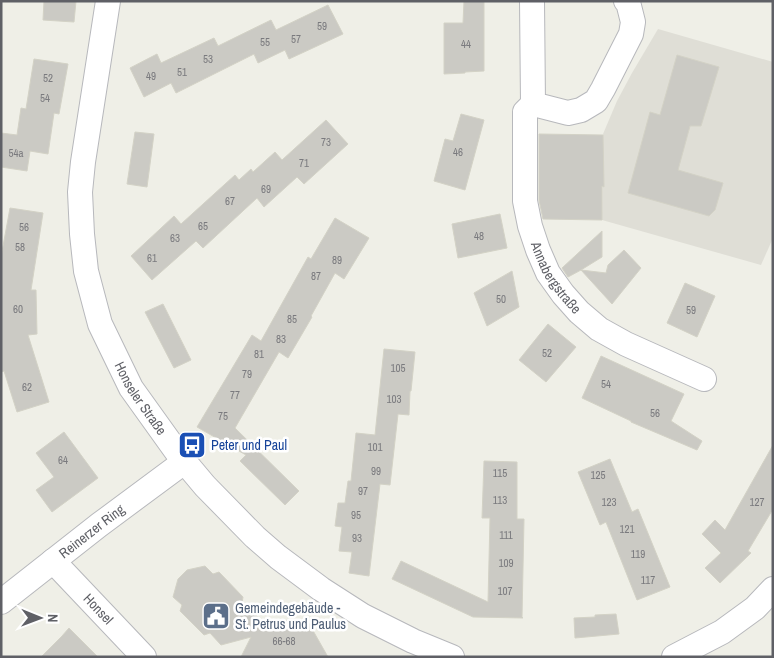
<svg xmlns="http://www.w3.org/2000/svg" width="774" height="658" font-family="'Archivo Narrow',sans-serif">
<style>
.education{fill:#dfded6}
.building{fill:#cbcac4;stroke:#d3d2c6}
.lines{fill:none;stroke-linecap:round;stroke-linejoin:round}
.street-casing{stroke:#b7b8bc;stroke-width:26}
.street{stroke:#fff;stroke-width:24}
.labels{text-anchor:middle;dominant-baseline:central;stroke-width:5;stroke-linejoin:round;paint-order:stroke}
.number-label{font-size:11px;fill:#7a7a7e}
.street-label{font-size:14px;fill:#5f6066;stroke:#fff}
.transit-label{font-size:14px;fill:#164399;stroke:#fff;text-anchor:start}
.service-label{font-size:14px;fill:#4e5e75;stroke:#fff;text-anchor:start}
</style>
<rect width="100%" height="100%" fill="#efefe7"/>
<!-- education -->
<polygon class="education" points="658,29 773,62 773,238 761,265 602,220 603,134 617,101 632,73"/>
<!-- building -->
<g class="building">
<polygon points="44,1 76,1 74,22 43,20"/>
<polygon points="464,1 484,1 484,71 465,72 465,73 444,74 444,23 463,23"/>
<polygon points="328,5 343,34 289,59 285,50 258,63 254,54 176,93 171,83 144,97 130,68 157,54 161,63 214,38 218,46 271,20 276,30"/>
<polygon points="677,55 719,67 701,126 690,126 678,170 723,183 715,210 709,216 628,193 650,112 660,115"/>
<polygon points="34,59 68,64 59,114 54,113 48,154 30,151 27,171 1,167 1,133 17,135 21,108 26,109"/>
<polygon points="461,114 484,120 465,190 434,181 445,139 453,141"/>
<polygon points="326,120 348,144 304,184 297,177 264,207 257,198 203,248 196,241 152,280 131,256 174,216 181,224 235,175 239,180 251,169 253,172 275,152 282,160"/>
<polygon points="135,132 154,134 147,187 127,184"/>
<polygon points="539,134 603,135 604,187 602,186 602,220 543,219 539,200"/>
<polygon points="10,208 43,213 31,290 36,290 37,334 28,335 49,402 17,412 4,371 1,372 1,257"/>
<polygon points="500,214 507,248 458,258 452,224"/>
<polygon points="335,218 369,238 344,279 335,273 311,316 312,317 288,358 279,352 235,428 299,491 285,505 240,461 246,455 197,427 252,335 261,341 308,257 311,259"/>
<polygon points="602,231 602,257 581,270 606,273 608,265 624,250 641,268 612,304 581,270 568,277 562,268"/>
<polygon points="512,271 519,307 487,326 474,293"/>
<polygon points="685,283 715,296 697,337 667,323"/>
<polygon points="163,304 191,360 174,368 145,312"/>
<polygon points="548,324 576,347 546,382 519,360"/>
<polygon points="384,349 415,352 411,391 410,391 409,415 398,414 390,485 380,484 369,576 349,573 352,552 339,551 342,527 335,526 338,503 345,503 348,481 351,481 356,433 375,435"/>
<polygon points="601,356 684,394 671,421 702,441 697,450 631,422 631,421 582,398"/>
<polygon points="64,432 98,478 52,512 36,490 54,477 36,453"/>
<polygon points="773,445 773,509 748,551 751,553 720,583 705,568 721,553 702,534 715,520 725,530"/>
<polygon points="610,459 632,512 638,509 670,587 637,600 606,522 600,525 578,472"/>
<polygon points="484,461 517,462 517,519 524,519 522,617 523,618 473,617 392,579 401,561 488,602 490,518 482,518"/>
<polygon points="205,566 213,574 219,572 243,597 242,603 262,621 307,620 328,657 241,657 251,637 221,645 210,633 204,635 180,611 182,605 173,597 178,579 187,570"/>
<polygon points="616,614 619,634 575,638 574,618 595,617 595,615"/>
<polygon points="69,628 98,657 41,657 62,636"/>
</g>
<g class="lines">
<!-- street casing -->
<g class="street-casing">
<g id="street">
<path id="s1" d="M108,1L83,162L80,192L82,234L86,271L100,324L131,388L179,455L205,486L255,537L278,557L321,589L363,616L413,641L452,657"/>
<polyline points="532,1 533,104 568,113 581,110 596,101 603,89 631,34 633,22 628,2 626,1"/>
<path id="s2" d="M533,104L525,112V201L530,226L538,250L548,273L563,294L579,312L599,329L626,344L704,379"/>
<path id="s3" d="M53,561L144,657"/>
<path id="s4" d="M1,602L99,525L184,462"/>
<polyline points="674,657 722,632 755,608 773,589"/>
</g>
</g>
<!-- street -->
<use href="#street" class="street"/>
</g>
<!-- icons -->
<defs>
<g id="bus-square" transform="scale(1.4375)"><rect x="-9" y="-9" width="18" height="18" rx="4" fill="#1a4fb4" stroke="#fff"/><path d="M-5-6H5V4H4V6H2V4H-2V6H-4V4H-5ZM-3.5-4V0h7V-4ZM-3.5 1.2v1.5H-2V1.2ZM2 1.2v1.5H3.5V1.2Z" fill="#fff"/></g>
<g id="civic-square" transform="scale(1.4375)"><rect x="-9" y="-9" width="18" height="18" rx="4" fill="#5c6f8a" stroke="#fff"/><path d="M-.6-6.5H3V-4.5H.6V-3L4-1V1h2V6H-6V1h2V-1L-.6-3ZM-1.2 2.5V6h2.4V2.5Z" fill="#fff"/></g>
</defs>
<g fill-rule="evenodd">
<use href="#bus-square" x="192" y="445"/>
<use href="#civic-square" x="216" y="616"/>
</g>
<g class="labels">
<!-- number labels -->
<g class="number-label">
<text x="322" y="26">59</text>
<text x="296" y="39">57</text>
<text x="265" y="42">55</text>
<text x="466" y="44">44</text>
<text x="208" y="59">53</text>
<text x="182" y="72">51</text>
<text x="151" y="76">49</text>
<text x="48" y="78">52</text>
<text x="45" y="98">54</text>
<text x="326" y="142">73</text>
<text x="458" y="152">46</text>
<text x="16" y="153">54a</text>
<text x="304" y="163">71</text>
<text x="266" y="189">69</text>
<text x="230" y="201">67</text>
<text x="203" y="226">65</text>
<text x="24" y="227">56</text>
<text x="479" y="236">48</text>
<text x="175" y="238">63</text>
<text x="20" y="247">58</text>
<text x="152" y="258">61</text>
<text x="337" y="260">89</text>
<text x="316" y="276">87</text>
<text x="501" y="299">50</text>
<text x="18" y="309">60</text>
<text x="691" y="310">59</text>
<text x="292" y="319">85</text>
<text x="281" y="339">83</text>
<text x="547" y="353">52</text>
<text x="259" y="354">81</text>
<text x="398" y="368">105</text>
<text x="247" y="374">79</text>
<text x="606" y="384">54</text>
<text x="27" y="387">62</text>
<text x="235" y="395">77</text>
<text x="394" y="399">103</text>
<text x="655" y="413">56</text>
<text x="223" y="416">75</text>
<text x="375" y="447">101</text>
<text x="63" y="460">64</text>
<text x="376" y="471">99</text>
<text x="500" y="473">115</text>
<text x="598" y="475">125</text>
<text x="363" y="491">97</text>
<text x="500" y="500">113</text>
<text x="609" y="502">123</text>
<text x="757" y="502">127</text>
<text x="356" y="515">95</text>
<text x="627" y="529">121</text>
<text x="506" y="535">111</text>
<text x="357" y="538">93</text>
<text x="638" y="554">119</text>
<text x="506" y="563">109</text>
<text x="648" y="580">117</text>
<text x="505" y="591">107</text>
<text x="284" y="641">66-68</text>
</g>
<!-- street labels -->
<g class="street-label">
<text stroke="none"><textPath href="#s2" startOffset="184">Annabergstraße</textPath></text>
<text stroke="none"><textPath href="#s1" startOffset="412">Honseler Straße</textPath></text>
<text stroke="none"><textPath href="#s4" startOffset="115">Reinerzer Ring</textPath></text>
<text stroke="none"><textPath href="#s3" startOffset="66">Honsel</textPath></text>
</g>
<!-- transit labels -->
<g class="transit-label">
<text x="211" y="445">Peter und Paul</text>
</g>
<!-- service labels -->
<g class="service-label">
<text x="235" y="608">Gemeindegebäude -<tspan x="235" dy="16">St. Petrus und Paulus</tspan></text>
</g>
</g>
<!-- border -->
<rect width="774" height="658" fill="none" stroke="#5f6066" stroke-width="5"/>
<!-- north arrow -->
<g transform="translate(40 618) rotate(91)" stroke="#ffffff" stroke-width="4" paint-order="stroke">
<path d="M0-4L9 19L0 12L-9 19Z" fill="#5f6066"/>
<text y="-8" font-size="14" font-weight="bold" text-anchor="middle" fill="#5f6066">N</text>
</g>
</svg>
